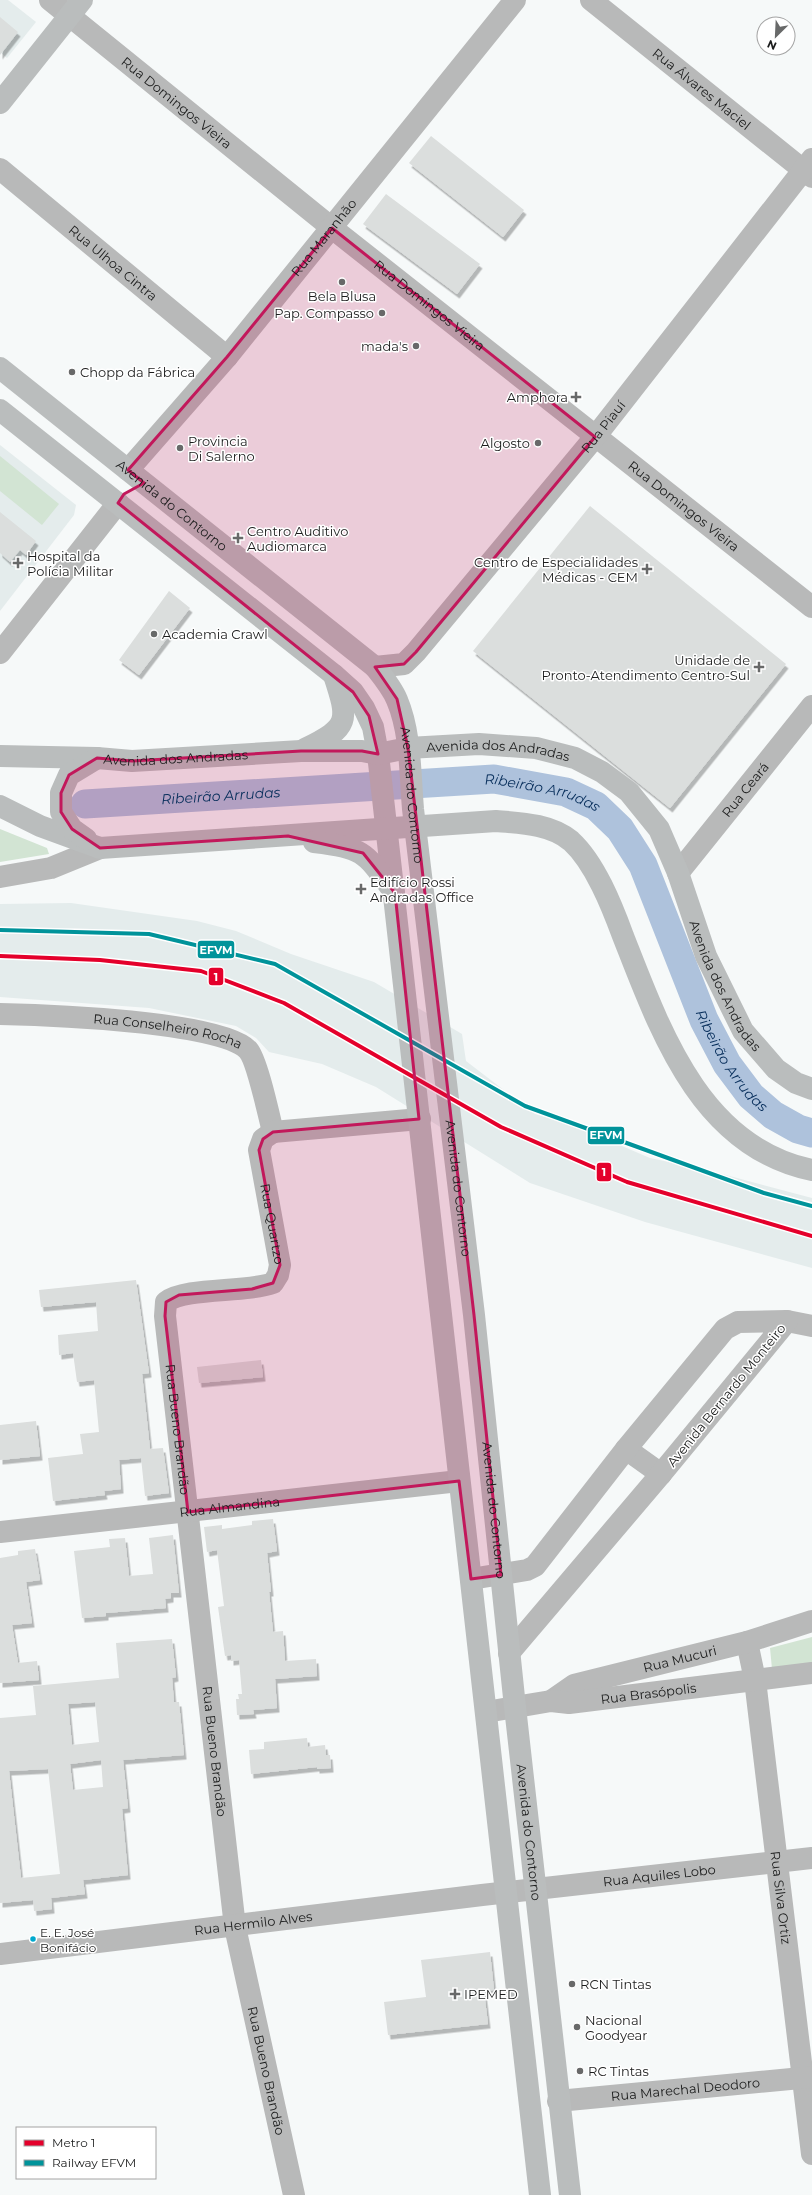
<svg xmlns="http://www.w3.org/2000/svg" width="812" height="2195" font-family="Montserrat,sans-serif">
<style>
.built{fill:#e4ecec}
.green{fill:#d2e4d3}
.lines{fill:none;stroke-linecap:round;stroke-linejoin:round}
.river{stroke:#aec2dc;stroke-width:29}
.building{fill:#dbdedd;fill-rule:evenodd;filter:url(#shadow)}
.minor{stroke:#b8b9b9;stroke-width:22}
.major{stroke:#babdbd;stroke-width:22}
.rail-1-casing{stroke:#fff;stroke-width:7}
.rail-1{stroke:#00939a;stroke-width:4}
.metro-1-casing{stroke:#fff;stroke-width:7}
.metro-1{stroke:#e4002b;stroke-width:4}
.marked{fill:#c2185b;fill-opacity:0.2;stroke:#c2185b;stroke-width:3;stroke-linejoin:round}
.poi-dot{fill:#686969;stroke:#fff;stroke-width:1.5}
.bus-dot{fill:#00a9ce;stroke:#fff;stroke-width:1.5}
.labels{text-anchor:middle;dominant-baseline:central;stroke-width:3;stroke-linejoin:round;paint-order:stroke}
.bus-label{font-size:12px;fill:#1b1c1c;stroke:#fff;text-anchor:start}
.street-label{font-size:13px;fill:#1b1c1c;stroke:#fff}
.poi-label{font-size:13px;fill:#1b1c1c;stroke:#fff;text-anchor:start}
.water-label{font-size:14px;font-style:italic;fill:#072e5b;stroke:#fff}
.line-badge{stroke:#fff;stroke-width:1.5}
.badge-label{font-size:11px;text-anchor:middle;font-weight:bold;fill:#fff}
</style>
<defs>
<filter id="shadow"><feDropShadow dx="2.5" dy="4.5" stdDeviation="0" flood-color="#0004"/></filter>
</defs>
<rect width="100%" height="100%" fill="#f6f9f9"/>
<!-- built -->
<g class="built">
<polygon points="0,0 8,0 36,22 7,58 0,52"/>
<polygon points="0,445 76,505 74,515 0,611"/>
<polygon points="71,903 197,921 236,931 291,954 374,982 462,1034 466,1061 535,1114 575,1126 650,1158 711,1171 812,1198 812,1268 645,1222 530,1183 376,1087 322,1064 269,1052 256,1038 236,1026 149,1008 0,997 0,904"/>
</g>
<!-- green -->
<g class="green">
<polygon points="0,456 59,504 42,525 0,491"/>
<polygon points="0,829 47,848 49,854 0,862"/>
<polygon points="812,1637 812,1663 772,1669 770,1648"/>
</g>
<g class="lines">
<!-- river -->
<path class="river" id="s1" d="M85,804L494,779L566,792L596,806L620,829L643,865L704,1020L727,1064L751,1096L773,1115L798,1129L812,1133"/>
</g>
<!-- building -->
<g class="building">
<polygon points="0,17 18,32 0,55"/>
<polygon points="431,136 524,210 503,237 409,163"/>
<polygon points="386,194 480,264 457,294 363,224"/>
<polygon points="590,506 786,664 670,808 473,651"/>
<polygon points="0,512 36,541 26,555 20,550 10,562 0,553"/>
<polygon points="169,591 190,608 139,675 119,660"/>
<polygon points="136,1280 149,1373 142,1374 150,1449 163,1448 169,1493 145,1496 141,1458 119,1460 121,1489 104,1491 105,1495 53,1501 48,1458 83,1454 80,1434 99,1432 94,1380 77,1382 73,1353 59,1355 58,1335 98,1331 96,1302 41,1307 39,1290"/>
<polygon points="261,1360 263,1377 199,1383 197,1367"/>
<polygon points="36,1421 40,1456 0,1460 0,1425"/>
<polygon points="273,1519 277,1551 267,1553 271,1592 269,1592 273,1632 283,1631 285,1661 316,1659 317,1676 275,1679 277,1708 253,1710 254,1714 237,1715 236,1699 239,1699 238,1694 242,1694 239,1660 231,1661 231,1655 225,1656 218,1607 224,1606 217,1550 207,1552 204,1527 222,1525 222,1529 252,1525 252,1521"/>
<polygon points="173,1535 179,1593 171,1593 171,1598 165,1599 166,1608 106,1613 106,1616 82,1618 74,1551 110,1547 109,1539 125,1538 129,1576 153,1574 149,1538"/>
<polygon points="35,1549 40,1580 26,1582 32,1623 12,1625 18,1663 37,1661 39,1680 0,1683 0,1558 18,1555 18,1551"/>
<path d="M172,1639L176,1677L172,1678L174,1702H179L184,1755L123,1760L128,1808L122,1809L128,1875L83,1880L85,1894L51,1898L52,1909L34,1911L33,1900L0,1903V1718L36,1715L33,1686L119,1678L116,1643ZM95,1702L99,1742L72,1745L68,1704ZM101,1760L103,1787L73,1790L70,1764ZM48,1769L60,1874L21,1878L9,1771Z"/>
<polygon points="307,1738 308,1747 325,1745 326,1755 330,1755 331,1768 317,1769 317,1767 251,1774 249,1750 264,1749 264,1742"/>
<polygon points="490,1952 494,1990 484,1991 488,2024 388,2035 384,2002 426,1997 421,1960"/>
</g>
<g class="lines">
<!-- minor -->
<g class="minor">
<path id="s2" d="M50,0L332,228L812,607"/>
<path id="s3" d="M591,0L812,177"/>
<path id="s4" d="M0,169L227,357"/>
<path id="s5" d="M128,470L227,357L515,0"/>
<polyline points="0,653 118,503"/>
<path id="s6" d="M375,667L404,664L416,652L595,437L812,159"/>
<path id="s7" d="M678,873L812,706"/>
<polyline points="0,877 51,868 100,848"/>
<path id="s8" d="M0,1014C45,1015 221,1021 248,1050C257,1060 269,1116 273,1132"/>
<path id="s9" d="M273,1132L263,1139L259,1150L280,1265L278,1275L273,1283C245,1293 186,1287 166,1302L165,1316L235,1927L294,2195"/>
<polyline points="273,1132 420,1119"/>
<polyline points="787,1321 812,1326"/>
<polyline points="626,1449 661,1474"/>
<path id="s10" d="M0,1532L459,1481"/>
<polyline points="471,1579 527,1570 535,1566 626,1449 725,1329 738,1322 787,1321 661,1474 509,1653"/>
<path id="s11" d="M747,1642L755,1680L812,2154"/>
<path id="s12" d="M551,1701L574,1685L747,1642L812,1621"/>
<path id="s13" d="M486,1712L551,1701L569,1703L812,1673"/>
<path id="s14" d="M0,1954L482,1895L812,1858"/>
<path id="s15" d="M558,2101L812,2077"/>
</g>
<!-- major -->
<g class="major">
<polyline points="0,103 82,0"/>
<path id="s16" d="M0,368L375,667C383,677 392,688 397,700C411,733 410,774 413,809L474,1315L515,1707L570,2195"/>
<polyline points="0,410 333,674 353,692 364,708 373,727 378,754 540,2195"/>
<path d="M305,749C350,727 349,721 334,675"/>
<path id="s17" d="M0,756L97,758L132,761L301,751H362L378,754L408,748L479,744L536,748L575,758L602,772L629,792L659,829L678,873L706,956L743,1031L776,1069L796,1083L812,1089"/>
<path d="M0,806L40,826L100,848L496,821C521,823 551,824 571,841C595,863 612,906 623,936C660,1030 700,1147 812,1170"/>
<polyline points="86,839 72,829 61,812 61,793 69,775 97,758"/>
<path d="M314,842C364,848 365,852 394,892"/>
</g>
<!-- rail-1 casing -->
<g class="rail-1-casing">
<polyline id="rail-1" points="0,930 149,934 275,964 525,1106 764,1193 812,1206"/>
</g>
<!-- rail-1 -->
<use href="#rail-1" class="rail-1"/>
<!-- metro-1 casing -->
<g class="metro-1-casing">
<polyline id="metro-1" points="0,956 100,960 201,971 284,1003 501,1127 627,1182 812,1236"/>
</g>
<!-- metro-1 -->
<use href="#metro-1" class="metro-1"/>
</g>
<!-- marked area -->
<path class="marked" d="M332,228L595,437L416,652L404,664L375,667L397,699L408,748L474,1315L501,1575L471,1579L459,1481L188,1512L165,1316L166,1302L179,1295L252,1289L273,1283L280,1265L259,1150L263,1139L273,1132L419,1119L395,893L363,853L288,836L100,848L72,829L61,812V793L69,775L97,758L132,761L301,751H362L378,754L369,716L353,692L118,503L124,494L144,483L128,470L227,357Z"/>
<!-- markers -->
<g class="poi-dot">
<circle cx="342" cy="282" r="4"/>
<circle cx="382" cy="313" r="4"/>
<circle cx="416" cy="346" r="4"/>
<circle cx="72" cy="372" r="4"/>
<path d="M574 391h4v4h4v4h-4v4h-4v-4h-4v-4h4z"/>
<circle cx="538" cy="443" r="4"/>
<circle cx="180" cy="448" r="4"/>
<path d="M236 532h4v4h4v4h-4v4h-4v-4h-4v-4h4z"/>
<path d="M16 557h4v4h4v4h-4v4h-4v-4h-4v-4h4z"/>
<path d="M645 563h4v4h4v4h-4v4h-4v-4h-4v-4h4z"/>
<circle cx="154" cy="634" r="4"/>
<path d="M757 661h4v4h4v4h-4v4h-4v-4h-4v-4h4z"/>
<path d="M359 883h4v4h4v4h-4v4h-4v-4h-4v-4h4z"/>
<circle cx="572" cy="1984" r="4"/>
<path d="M453 1988h4v4h4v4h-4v4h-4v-4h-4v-4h4z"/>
<circle cx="577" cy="2027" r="4"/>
<circle cx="580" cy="2071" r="4"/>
</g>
<circle class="bus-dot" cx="33" cy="1939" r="3.5"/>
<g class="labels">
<!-- bus labels -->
<g class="bus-label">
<text x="40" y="1932">E. E. José<tspan x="40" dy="15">Bonifácio</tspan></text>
</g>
<!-- street labels -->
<g class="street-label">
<text stroke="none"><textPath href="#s3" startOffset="142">Rua Álvares Maciel</textPath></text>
<text stroke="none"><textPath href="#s2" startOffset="163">Rua Domingos Vieira</textPath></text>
<text stroke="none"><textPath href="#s5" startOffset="304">Rua Maranhão</textPath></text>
<text stroke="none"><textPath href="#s4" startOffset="147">Rua Ulhoa Cintra</textPath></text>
<text stroke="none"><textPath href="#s2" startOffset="487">Rua Domingos Vieira</textPath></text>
<text stroke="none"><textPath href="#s6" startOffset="339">Rua Piauí</textPath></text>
<text stroke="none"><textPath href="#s16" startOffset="220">Avenida do Contorno</textPath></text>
<text stroke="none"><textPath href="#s2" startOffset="811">Rua Domingos Vieira</textPath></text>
<text stroke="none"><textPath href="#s17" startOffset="500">Avenida dos Andradas</textPath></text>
<text stroke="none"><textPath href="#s17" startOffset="176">Avenida dos Andradas</textPath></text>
<text stroke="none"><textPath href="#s7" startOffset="107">Rua Ceará</textPath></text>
<text stroke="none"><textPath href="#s16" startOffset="616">Avenida do Contorno</textPath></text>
<text stroke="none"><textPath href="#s17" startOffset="860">Avenida dos Andradas</textPath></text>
<text stroke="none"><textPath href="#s8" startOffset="169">Rua Conselheiro Rocha</textPath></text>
<text stroke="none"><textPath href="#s16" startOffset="1012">Avenida do Contorno</textPath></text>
<text stroke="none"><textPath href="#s9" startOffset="99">Rua Quartzo</textPath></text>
<text transform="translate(726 1395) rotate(-51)">Avenida Bernardo Monteiro</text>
<text stroke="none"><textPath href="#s9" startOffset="398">Rua Bueno Brandão</textPath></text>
<text stroke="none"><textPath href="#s10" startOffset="231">Rua Almandina</textPath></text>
<text stroke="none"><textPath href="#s16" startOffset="1336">Avenida do Contorno</textPath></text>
<text stroke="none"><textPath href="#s12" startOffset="137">Rua Mucuri</textPath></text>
<text stroke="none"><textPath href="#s13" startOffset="164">Rua Brasópolis</textPath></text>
<text stroke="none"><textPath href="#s9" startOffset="722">Rua Bueno Brandão</textPath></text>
<text stroke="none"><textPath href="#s16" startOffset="1660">Avenida do Contorno</textPath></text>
<text stroke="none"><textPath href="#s14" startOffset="664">Rua Aquiles Lobo</textPath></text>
<text stroke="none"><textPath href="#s11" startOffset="258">Rua Silva Ortiz</textPath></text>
<text stroke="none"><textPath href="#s14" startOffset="255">Rua Hermilo Alves</textPath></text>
<text stroke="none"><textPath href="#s9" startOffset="1046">Rua Bueno Brandão</textPath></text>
<text stroke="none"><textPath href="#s15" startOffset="128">Rua Marechal Deodoro</textPath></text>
</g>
<!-- poi labels -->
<g class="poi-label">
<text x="342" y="296" text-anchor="middle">Bela Blusa</text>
<text x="374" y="313" text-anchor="end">Pap. Compasso</text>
<text x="408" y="346" text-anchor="end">mada's</text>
<text x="80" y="372">Chopp da Fábrica</text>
<text x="568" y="397" text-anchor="end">Amphora</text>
<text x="188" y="441">Provincia<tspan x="188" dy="15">Di Salerno</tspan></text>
<text x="530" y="443" text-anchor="end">Algosto</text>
<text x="247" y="531">Centro Auditivo<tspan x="247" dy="15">Audiomarca</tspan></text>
<text x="27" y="556">Hospital da<tspan x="27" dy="15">Polícia Militar</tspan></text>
<text x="638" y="562" text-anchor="end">Centro de Especialidades<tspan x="638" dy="15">Médicas - CEM</tspan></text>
<text x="162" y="634">Academia Crawl</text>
<text x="750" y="660" text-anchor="end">Unidade de<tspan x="750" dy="15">Pronto-Atendimento Centro-Sul</tspan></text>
<text x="370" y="882">Edifício Rossi<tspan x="370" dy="15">Andradas Office</tspan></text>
<text x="580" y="1984">RCN Tintas</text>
<text x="464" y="1994">IPEMED</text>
<text x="585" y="2020">Nacional<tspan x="585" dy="15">Goodyear</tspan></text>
<text x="588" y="2071">RC Tintas</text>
</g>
<!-- water labels -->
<g class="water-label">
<text stroke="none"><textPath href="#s1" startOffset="136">Ribeirão Arrudas</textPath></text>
<text stroke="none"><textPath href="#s1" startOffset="460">Ribeirão Arrudas</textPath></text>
<text stroke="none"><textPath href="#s1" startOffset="808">Ribeirão Arrudas</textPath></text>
</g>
</g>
<g class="line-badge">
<rect x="197" y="940" width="38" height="19" rx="4" fill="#00939a"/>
<rect x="208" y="967" width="16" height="19" rx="4" fill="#e4002b"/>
<rect x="587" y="1126" width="38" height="19" rx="4" fill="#00939a"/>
<rect x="596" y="1162" width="16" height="20" rx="4" fill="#e4002b"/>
</g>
<g class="badge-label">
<text x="216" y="954">EFVM</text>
<text x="216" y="981">1</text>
<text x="606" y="1139">EFVM</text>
<text x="604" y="1176">1</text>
</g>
<!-- legend -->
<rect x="16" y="2127" width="140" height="52" fill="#ffffff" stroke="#a4a4a4"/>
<rect x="24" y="2140" width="20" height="6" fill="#e4002b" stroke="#a4a4a4"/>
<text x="52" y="2147" font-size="12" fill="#1b1c1c">Metro 1</text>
<rect x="24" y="2160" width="20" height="6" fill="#00939a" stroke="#a4a4a4"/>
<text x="52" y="2167" font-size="12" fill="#1b1c1c">Railway EFVM</text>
<!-- north arrow -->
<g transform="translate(776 36) rotate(204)"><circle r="19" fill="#ffffff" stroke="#a4a4a4"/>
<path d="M0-3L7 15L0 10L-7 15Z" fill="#686969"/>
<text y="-6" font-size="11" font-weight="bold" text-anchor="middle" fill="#1b1c1c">N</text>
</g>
</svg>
